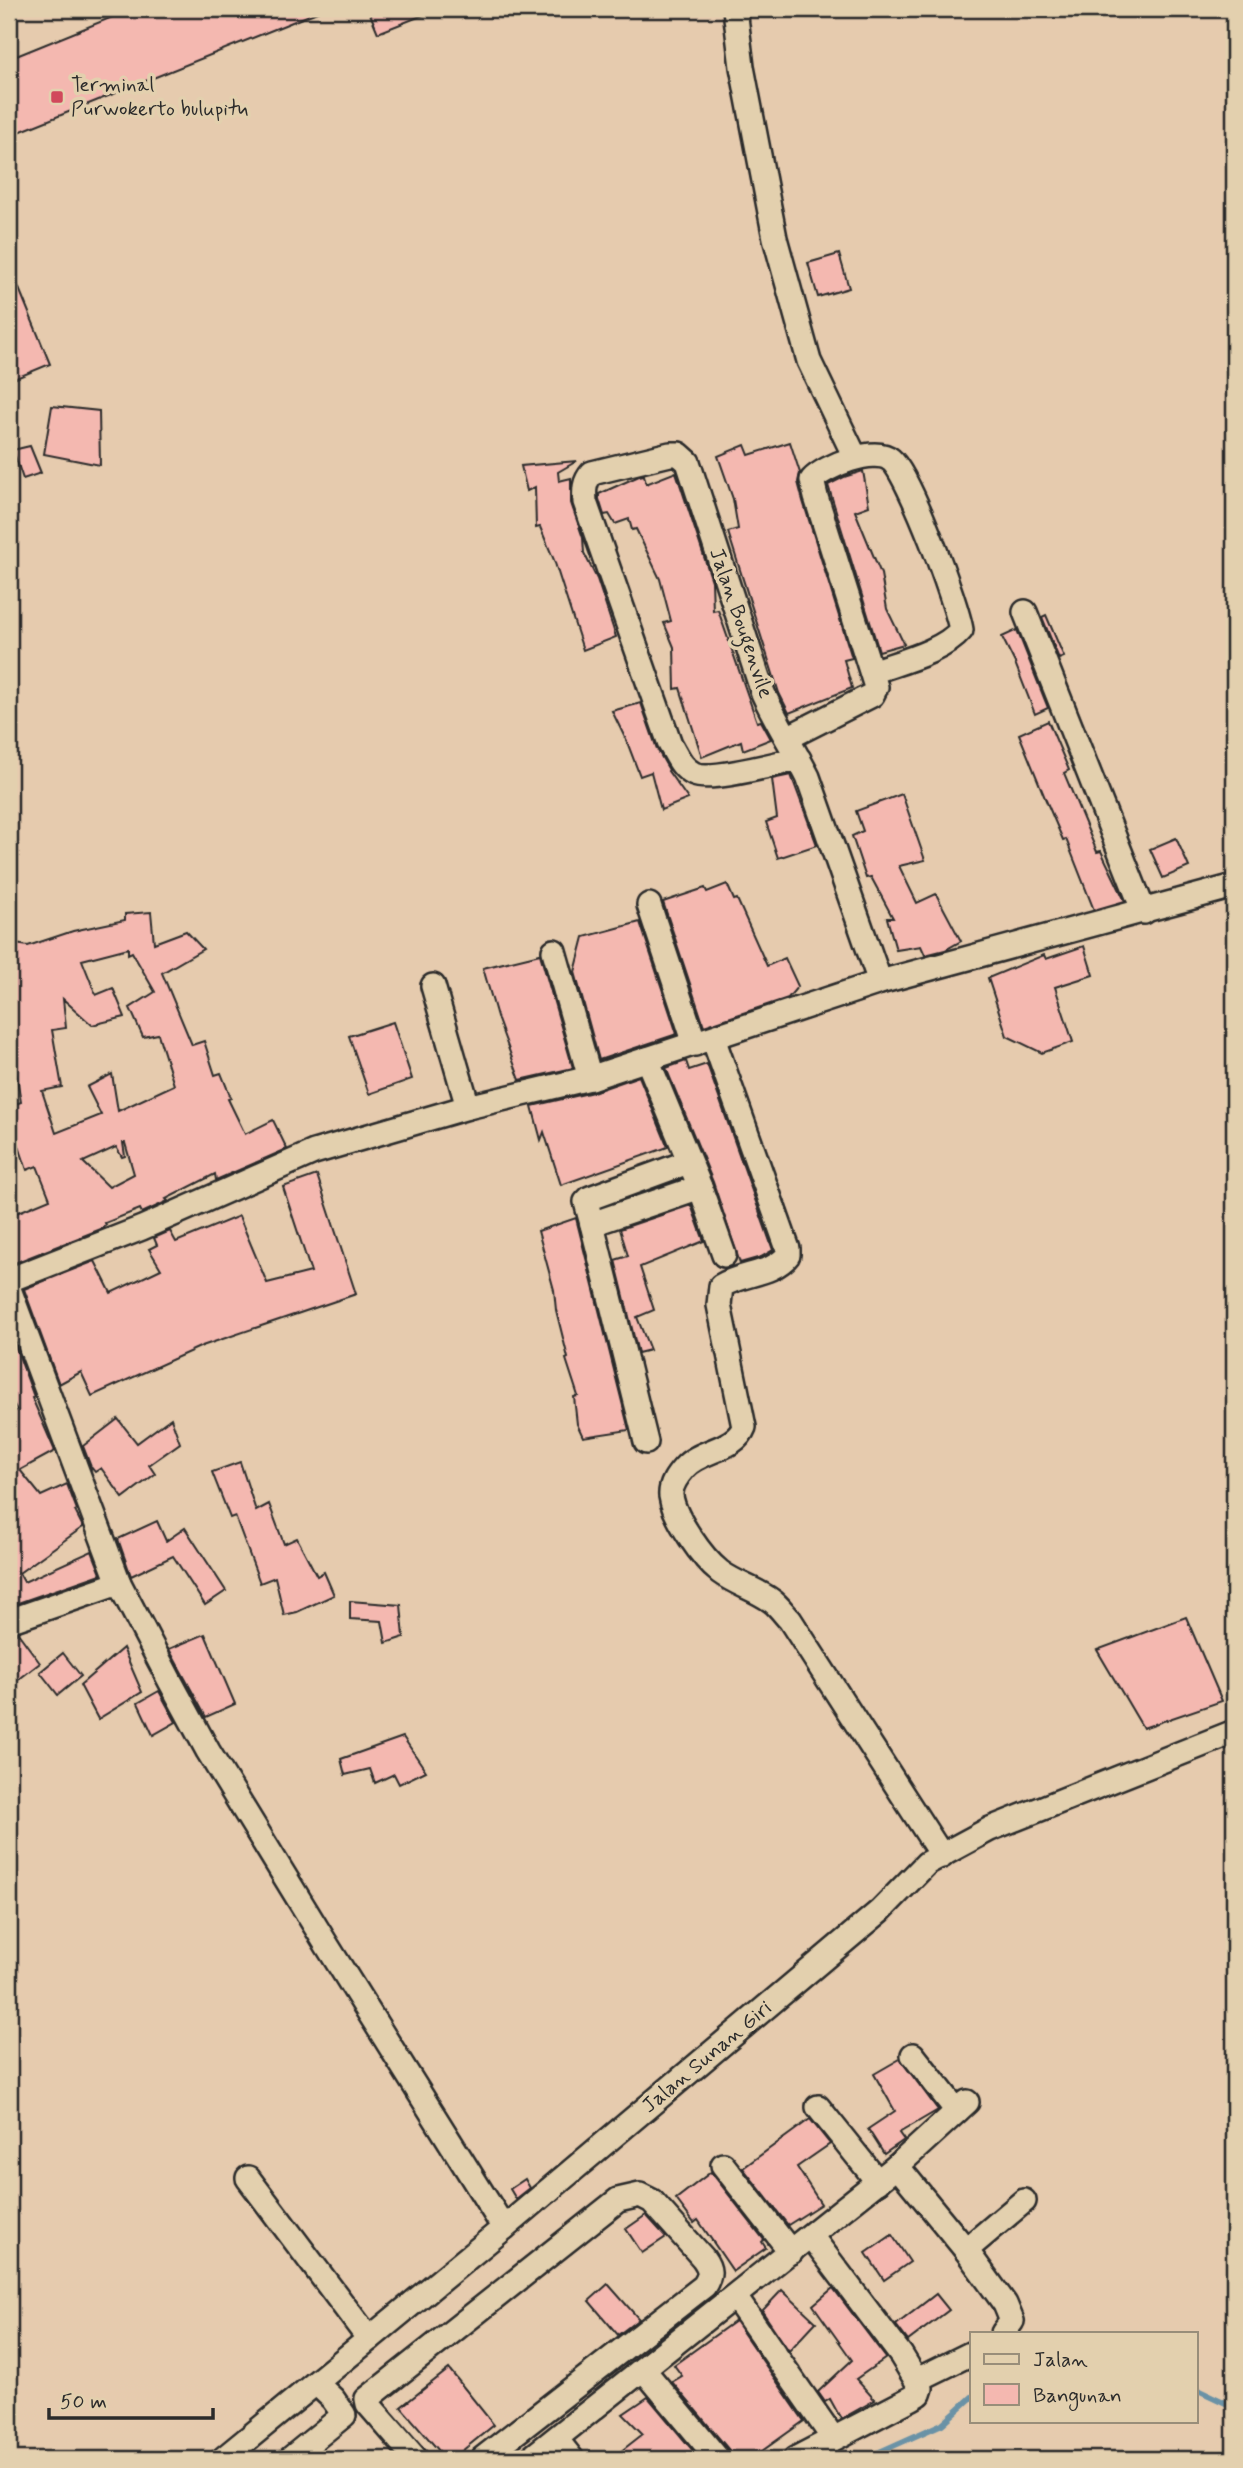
<svg xmlns="http://www.w3.org/2000/svg" width="1243" height="2468" font-family="Mynerve,sans-serif">
<style>
.lines{fill:none;stroke-linecap:round;stroke-linejoin:round}
.stream{stroke:#6b92a6;stroke-width:6}
.building{fill:#f4b8b0;stroke:#2b2b2b;stroke-width:2;fill-rule:evenodd}
.minor-casing{stroke:#2b2b2b;stroke-width:28}
.minor{stroke:#e3d0ae;stroke-width:23}
.poi-dot{fill:#d1495b;stroke:#e3d0ae;stroke-width:2.5}
.labels{text-anchor:middle;dominant-baseline:central;stroke-width:7;stroke-linejoin:round;paint-order:stroke}
.poi-label{font-size:21px;fill:#2b2b2b;stroke:#e3d0ae;text-anchor:start}
.street-label{font-size:21px;fill:#2b2b2b;stroke:#e3d0ae}
</style>
<rect width="100%" height="100%" fill="#e6cbae"/>
<filter id="ink" filterUnits="userSpaceOnUse"><feTurbulence type="fractalNoise" baseFrequency=".0143" numOctaves="2"/><feDisplacementMap in="SourceGraphic" scale="14" xChannelSelector="R" yChannelSelector="G"/><feConvolveMatrix kernelMatrix="1 2 1 2 8 2 1 2 1" color-interpolation-filters="sRGB"/></filter>
<g filter="url(#ink)">
<g class="lines">
<!-- stream -->
<g class="stream">
<polyline points="1196,2389 1230,2405 1234,2405"/>
<polyline points="864,2459 942,2424 972,2397"/>
</g>
</g>
<!-- building -->
<g class="building">
<polygon points="112,9 322,9 322,10 9,136 9,59 115,16"/>
<polygon points="368,9 436,9 436,10 378,33"/>
<polygon points="839,254 849,288 818,297 808,263"/>
<polygon points="9,264 50,364 9,381"/>
<polygon points="52,406 99,411 100,465 44,454"/>
<polygon points="790,442 800,473 798,482 803,501 852,658 844,660 852,688 789,713 779,693 728,532 738,529 733,499 718,456 745,445 749,455"/>
<polygon points="30,446 41,473 23,479 13,450"/>
<polygon points="577,461 558,472 559,481 571,478 571,503 583,538 584,553 597,579 616,637 583,650 554,560 540,527 536,528 535,487 527,491 521,466"/>
<polygon points="863,471 869,506 855,511 881,574 887,609 904,644 879,651 828,485 844,477"/>
<polygon points="676,472 712,581 713,611 718,610 757,722 761,721 771,739 743,750 741,741 702,757 680,688 675,689 674,647 664,623 671,621 660,579 636,529 632,530 629,519 615,524 609,514 604,515 599,499 599,494 639,476 644,475 646,484"/>
<polygon points="1046,615 1064,657 1059,659 1042,617"/>
<polygon points="1017,630 1048,708 1035,714 1015,663 1002,637"/>
<polygon points="641,703 657,749 669,770 668,771 688,799 661,810 651,772 640,776 627,742 612,711"/>
<polygon points="1048,721 1069,770 1064,773 1097,852 1101,851 1125,901 1094,910 1066,839 1063,840 1045,798 1019,734"/>
<polygon points="791,775 817,845 778,858 766,822 777,818 772,779"/>
<polygon points="902,794 925,860 899,866 917,903 936,894 961,941 945,950 925,955 921,946 896,950 887,918 893,918 871,877 866,878 852,836 863,831 856,811"/>
<polygon points="1176,838 1189,867 1163,878 1150,849"/>
<polygon points="727,884 734,900 737,899 767,966 785,958 798,986 788,998 704,1026 663,902 705,888 707,892"/>
<path d="M151,912L154,943L186,931L203,949L162,973L192,1045L204,1041L215,1075L221,1073L231,1098L228,1099L245,1134L273,1120L287,1149L216,1180L215,1174L166,1199L168,1201L142,1213L140,1209L105,1223L106,1225L101,1229L12,1264L9,1258V1216L50,1199L37,1166L27,1170L9,1116V1106L21,1102L13,1054L9,1055V943L28,946L73,931L125,920V914ZM128,948V954L132,952L155,992L130,1008L143,1037L158,1034L174,1085L118,1111L112,1074L87,1087L101,1115L56,1133L42,1091L62,1087L52,1030L66,1028L63,999L92,1025L125,1017L113,988L96,995L82,960ZM123,1143H125L134,1174L109,1187L83,1162L116,1147L122,1157L125,1156Z"/>
<polygon points="640,922 677,1034 599,1060 575,972 584,937"/>
<polygon points="1084,946 1093,975 1055,987 1073,1042 1042,1053 1007,1036 988,978 1044,955 1046,959"/>
<polygon points="540,954 573,1068 520,1080 498,1020 483,968"/>
<polygon points="393,1022 412,1079 369,1094 349,1036"/>
<polygon points="686,1061 689,1070 707,1064 773,1250 761,1257 740,1263 713,1182 666,1068"/>
<polygon points="639,1076 668,1147 561,1185 544,1132 541,1140 532,1106 593,1092"/>
<polygon points="317,1175 356,1294 202,1346 92,1396 81,1372 59,1384 24,1289 95,1261 111,1293 161,1269 149,1249 157,1245 154,1238 170,1231 176,1242 239,1216 267,1283 311,1272 283,1187"/>
<polygon points="691,1205 704,1241 640,1267 654,1310 637,1317 650,1350 638,1353 615,1260 628,1256 620,1229"/>
<polygon points="576,1218 629,1430 583,1437 577,1424 574,1397 578,1396 566,1359 568,1358 556,1310 554,1290 538,1231"/>
<polygon points="9,1329 34,1397 32,1398 55,1451 20,1470 41,1496 67,1484 77,1510 75,1511 83,1527 19,1573 24,1582 92,1551 101,1574 15,1604 9,1592 9,1414 17,1410 9,1396"/>
<polygon points="171,1418 180,1443 149,1465 155,1474 123,1498 101,1468 95,1472 91,1467 83,1446 118,1419 137,1443"/>
<polygon points="240,1462 256,1511 269,1504 284,1544 297,1538 317,1576 324,1572 334,1595 297,1612 284,1615 275,1577 260,1583 235,1516 230,1518 212,1472"/>
<polygon points="157,1521 166,1541 185,1528 226,1591 205,1605 173,1556 131,1576 118,1539"/>
<polygon points="350,1601 401,1605 404,1637 386,1643 382,1621 350,1619"/>
<polygon points="1186,1617 1222,1701 1143,1728 1097,1650"/>
<polygon points="18,1633 40,1663 9,1687 9,1635"/>
<polygon points="205,1634 235,1704 206,1717 169,1649"/>
<polygon points="123,1648 142,1692 98,1719 80,1685"/>
<polygon points="63,1653 81,1676 58,1695 40,1672"/>
<polygon points="159,1691 176,1722 153,1735 138,1703"/>
<polygon points="403,1737 426,1771 399,1784 394,1774 375,1783 370,1769 345,1775 341,1759"/>
<polygon points="900,2059 938,2110 899,2133 904,2140 884,2154 868,2129 895,2111 874,2074"/>
<polygon points="810,2119 830,2144 797,2167 821,2204 788,2225 743,2168"/>
<polygon points="711,2172 764,2240 762,2242 766,2248 733,2271 698,2220 694,2223 676,2199"/>
<polygon points="525,2179 530,2188 516,2199 510,2189"/>
<polygon points="646,2215 666,2237 642,2253 626,2229"/>
<polygon points="892,2235 910,2262 884,2280 866,2253"/>
<polygon points="608,2284 639,2319 618,2335 589,2301"/>
<polygon points="833,2288 886,2358 856,2379 875,2400 841,2419 830,2399 825,2402 818,2392 852,2360 813,2305"/>
<polygon points="782,2290 816,2322 789,2351 762,2311"/>
<polygon points="936,2294 949,2310 908,2341 896,2325"/>
<polygon points="735,2321 804,2421 751,2459 732,2459 729,2450 672,2382 682,2376 674,2365"/>
<polygon points="449,2369 494,2425 452,2459 446,2459 401,2407"/>
<polygon points="648,2397 700,2459 611,2459 643,2434 623,2414"/>
</g>
<g class="lines">
<!-- minor casing -->
<g class="minor-casing">
<g id="minor">
<polyline points="735,9 742,67 775,238 809,361 855,457"/>
<polyline points="1025,612 1144,912"/>
<path d="M787,738L872,695L876,687L816,497L812,480C825,466 875,446 891,460C909,474 957,604 961,630C943,652 899,662 872,672"/>
<path d="M799,759C777,763 712,782 694,774C681,768 677,755 670,744L585,502C584,490 584,482 592,473L670,454H679L688,462L763,693C776,722 794,749 808,777L880,982"/>
<polyline points="649,905 695,1044"/>
<polyline points="554,951 590,1078"/>
<polyline points="433,986 468,1107"/>
<path d="M713,1038L788,1249V1255C773,1275 741,1273 721,1286L719,1305L744,1427C735,1451 700,1449 684,1468C677,1476 670,1485 671,1496C674,1518 703,1559 720,1572C736,1584 756,1589 772,1601C779,1606 784,1614 790,1620L942,1856"/>
<polyline points="700,1187 724,1255"/>
<polyline points="592,1224 586,1202 590,1198 688,1162"/>
<polyline points="9,1280 142,1228 314,1152 468,1107 590,1078 880,982 1234,886"/>
<polyline points="9,1289 119,1583 170,1681 208,1751 328,1947 504,2228"/>
<polyline points="646,1442 592,1224 700,1187 647,1059"/>
<polyline points="9,1621 119,1583"/>
<polyline points="913,2055 957,2111"/>
<polyline points="818,2107 878,2182"/>
<polyline points="723,2165 791,2252"/>
<polyline points="897,2166 966,2250 1005,2304 1012,2321 1003,2333"/>
<polyline points="248,2178 369,2339"/>
<polyline points="966,2250 1024,2201"/>
<polyline points="735,2297 833,2438"/>
<polyline points="643,2369 718,2459"/>
<polyline points="917,2380 972,2353"/>
<polyline points="556,2439 572,2459"/>
<polyline points="223,2459 504,2228 880,1911 927,1863 990,1829 1234,1732"/>
<polyline points="290,2459 344,2415 333,2399 316,2383"/>
<path d="M416,2459L368,2404L367,2399L618,2200L640,2195L652,2201L703,2258C711,2269 711,2275 704,2286L482,2459"/>
<polyline points="530,2459 897,2166 967,2102"/>
<polyline points="795,2459 912,2398 919,2394 921,2388 901,2355 811,2236"/>
</g>
</g>
<!-- minor -->
<use href="#minor" class="minor"/>
</g>
</g>
<!-- markers -->
<rect class="poi-dot" x="50" y="90" width="14" height="14" rx="3.5"/>
<g class="labels">
<!-- poi labels -->
<g class="poi-label">
<text x="71" y="85">Terminal<tspan x="71" dy="24">Purwokerto bulupitu</tspan></text>
</g>
<!-- street labels -->
<g class="street-label">
<text transform="translate(741 623) rotate(71)">Jalan Bougenvile</text>
<text transform="translate(707 2057) rotate(-40)">Jalan Sunan Giri</text>
</g>
</g>
<!-- margin -->
<rect width="1243" height="2468" fill="none" stroke="#e3d0ae" stroke-width="35"/>
<rect x="18" y="18" width="1208" height="2433" fill="none" stroke="#2b2b2b" stroke-width="2.5" filter="url(#ink)"/>
<!-- legend -->
<rect x="970" y="2332" width="228" height="91" fill="#e3d0ae" stroke="#998e7a" stroke-width="2"/>
<rect x="984" y="2354" width="35" height="10" fill="#e3d0ae" stroke="#998e7a" stroke-width="2"/>
<text x="1033" y="2366" font-size="21" fill="#2b2b2b">Jalan</text>
<rect x="984" y="2384" width="35" height="21" fill="#f4b8b0" stroke="#998e7a" stroke-width="2"/>
<text x="1033" y="2402" font-size="21" fill="#2b2b2b">Bangunan</text>
<!-- scale -->
<path d="M49 2408v10h164v-10" fill="none" stroke="#2b2b2b" stroke-width="3.5"/>
<text x="60" y="2408" font-size="21" fill="#2b2b2b" stroke="#e3d0ae" stroke-width="5" paint-order="stroke">50 m</text>
</svg>
